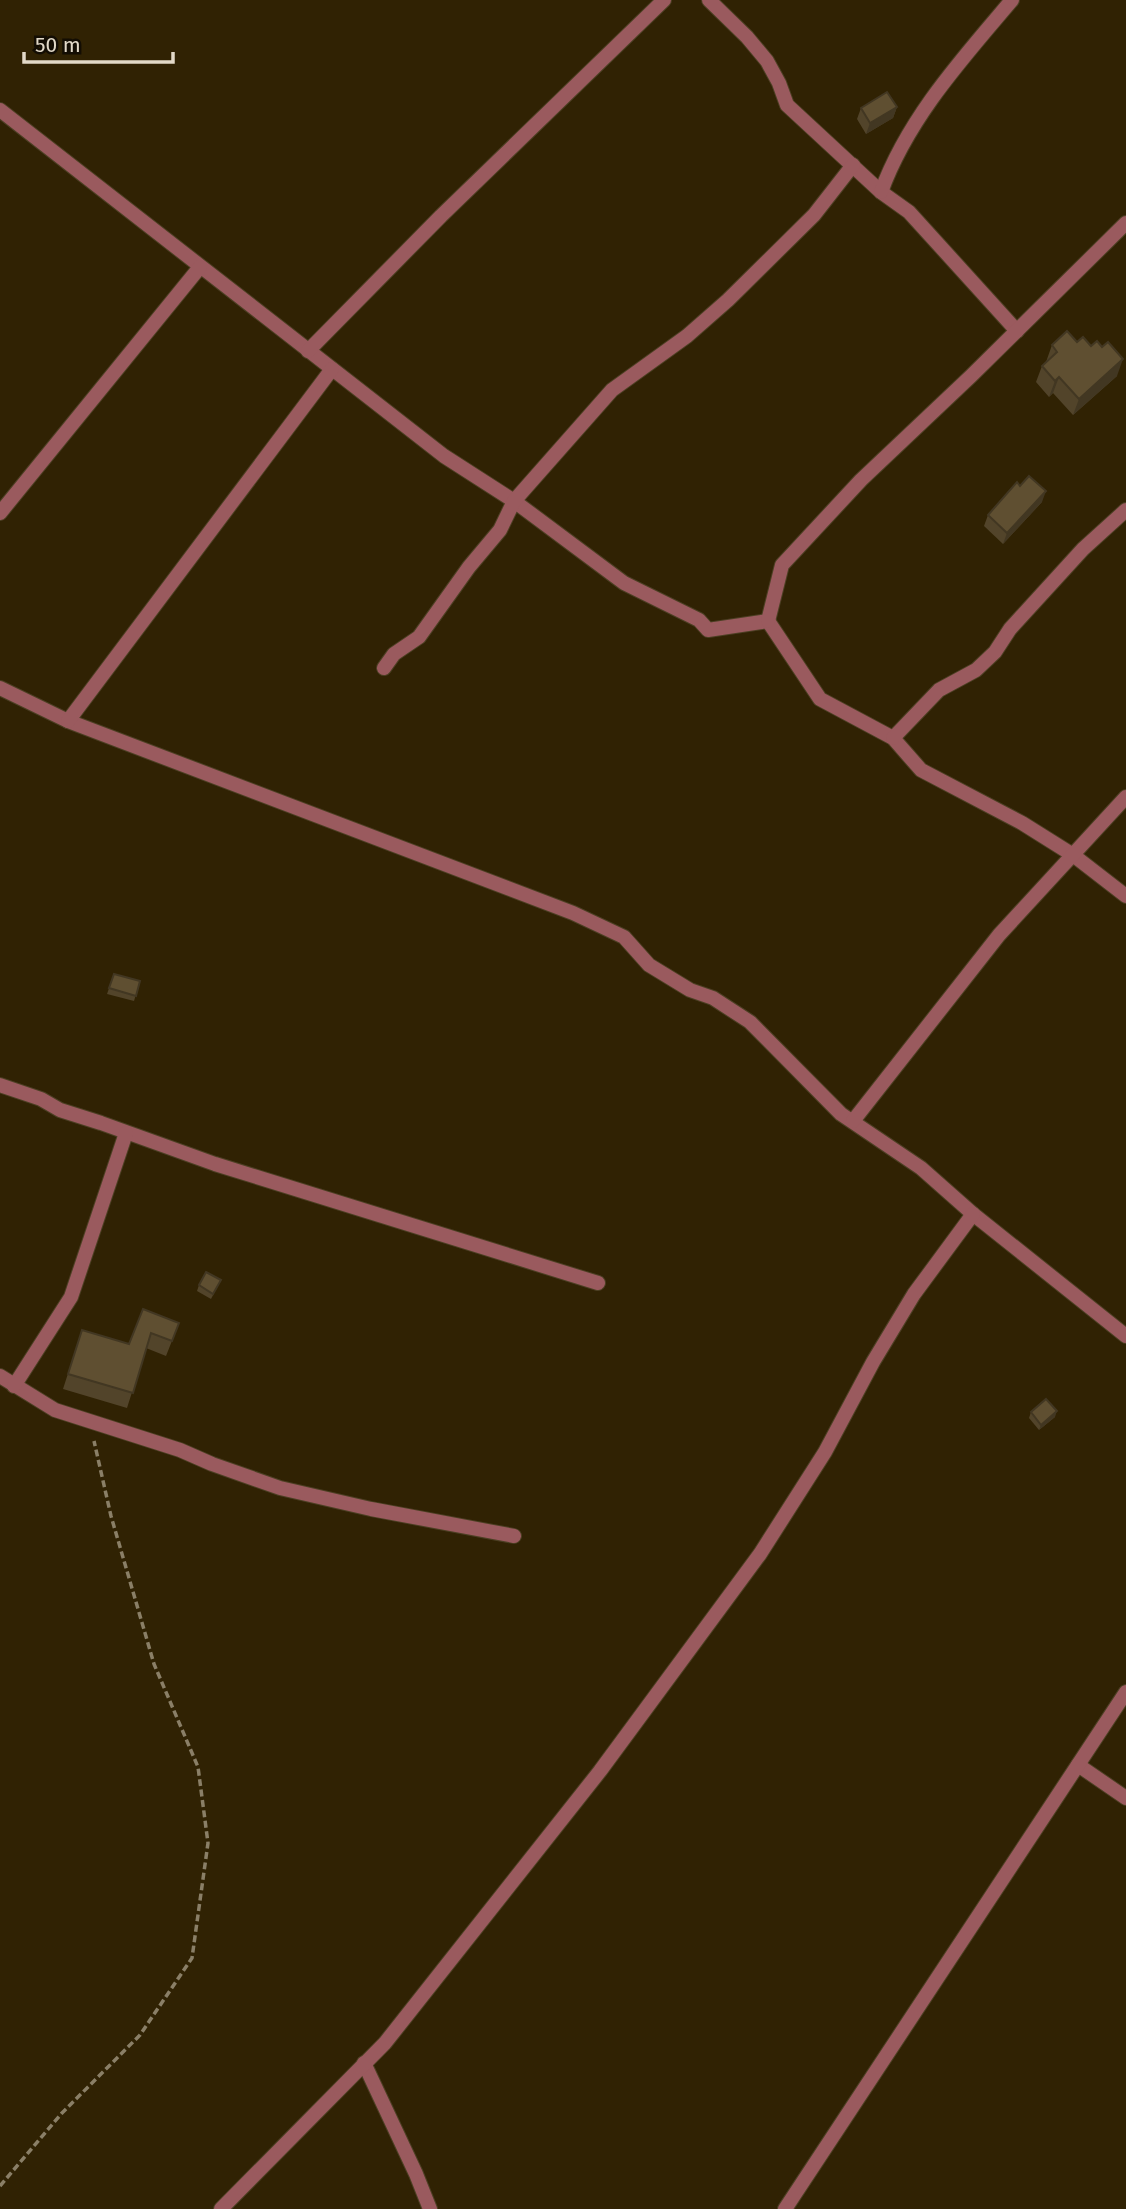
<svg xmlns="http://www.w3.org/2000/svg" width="1126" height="2209" font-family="'Fira Sans',sans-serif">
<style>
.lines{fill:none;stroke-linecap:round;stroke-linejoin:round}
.street-casing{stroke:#4c3f23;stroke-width:16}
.path{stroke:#8a7f67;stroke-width:3.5;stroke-dasharray:7 3.5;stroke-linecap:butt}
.street{stroke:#9a5a5e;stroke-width:14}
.wall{fill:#52442a}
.shaded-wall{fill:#423722}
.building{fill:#5f4f31;stroke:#423722;stroke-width:2}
</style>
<rect width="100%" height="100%" fill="#302203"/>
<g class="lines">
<!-- street casing -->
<g class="street-casing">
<g id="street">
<polyline points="709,0 747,37 767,61 779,83 787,105 881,192 909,212 1017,331"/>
<polyline points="0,110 444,456 514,501 624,583 699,620 708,630 768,621 820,699 893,738 921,770 1022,823 1073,855 1126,896"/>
<path d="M881,192C908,118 962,59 1012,0"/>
<polyline points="308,351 441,216 664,0"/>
<polyline points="0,513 200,267"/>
<polyline points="768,621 782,565 861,480 971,376 1126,223"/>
<polyline points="384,668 394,654 419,637 469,567 500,530 514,501 612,390 687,336 728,300 814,215 853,165"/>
<polyline points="0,688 68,721 573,913 624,937 649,965 690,990 713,998 750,1022 841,1114 921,1168 973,1214 1126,1336"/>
<polyline points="68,721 332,369"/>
<polyline points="893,738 939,690 976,670 995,652 1010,629 1083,549 1126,510"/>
<polyline points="0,1085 41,1099 60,1110 101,1123 215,1164 598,1283"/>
<polyline points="853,1121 999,935 1126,797"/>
<polyline points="0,1376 55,1410 180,1450 212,1464 280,1488 371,1509 514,1536"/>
<polyline points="14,1386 71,1297 126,1133"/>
<polyline points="1078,1765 1126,1798"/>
<polyline points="364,2063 416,2174 430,2209"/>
<polyline points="221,2209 385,2043 600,1771 760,1554 825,1452 873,1362 914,1294 973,1214"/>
<polyline points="785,2209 1126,1692"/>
</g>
</g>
<!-- path -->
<polyline class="path" points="0,2186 62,2113 140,2035 192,1958 208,1843 198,1767 154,1664 111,1516 94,1441"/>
<!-- street -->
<use href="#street" class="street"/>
</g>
<!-- wall -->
<g class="wall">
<polygon points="897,107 893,118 866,134 857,119 861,108"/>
<polygon points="1077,342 1117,376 1073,415 1053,393 1049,397 1036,382 1042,366 1046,362 1052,345"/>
<polygon points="1042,502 1003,544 984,526 988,515"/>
<polygon points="114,974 140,981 134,1001 107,994"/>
<polygon points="221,1280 211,1299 197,1291 199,1285"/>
<polygon points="143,1309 179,1323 166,1356 146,1348 127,1408 63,1389 82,1330 129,1344"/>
<polygon points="1031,1412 1055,1417 1039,1430 1029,1418"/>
</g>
<!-- shaded-wall -->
<g class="shaded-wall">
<polygon points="897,107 893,118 866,134 870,123"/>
<polygon points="1123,359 1117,376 1073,415 1079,399"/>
<polygon points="1059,377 1053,393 1049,397 1055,381"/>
<polygon points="1046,491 1042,502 1003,544 1007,533"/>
<polygon points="1057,1411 1055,1417 1039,1430 1041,1425"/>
</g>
<!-- building -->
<g class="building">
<polygon points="887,92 897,107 870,123 861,108"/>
<polygon points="1067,331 1077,342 1083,337 1091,346 1097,341 1102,347 1108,342 1123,359 1079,399 1059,377 1055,381 1042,366 1057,352 1052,345"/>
<polygon points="1029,476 1046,491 1007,533 988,515 1017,482 1020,486"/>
<polygon points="114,974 140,981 136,996 109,988"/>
<polygon points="206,1272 221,1280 213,1294 199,1285"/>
<polygon points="143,1309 179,1323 172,1341 151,1333 133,1393 68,1374 82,1330 129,1344"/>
<polygon points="1046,1399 1057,1411 1041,1425 1031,1412"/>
</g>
<!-- scale -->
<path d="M24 52v10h149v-10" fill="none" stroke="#e2d9c8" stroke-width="3.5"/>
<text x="35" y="52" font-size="21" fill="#e2d9c8" stroke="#130d03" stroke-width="5" paint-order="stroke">50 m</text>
</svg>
